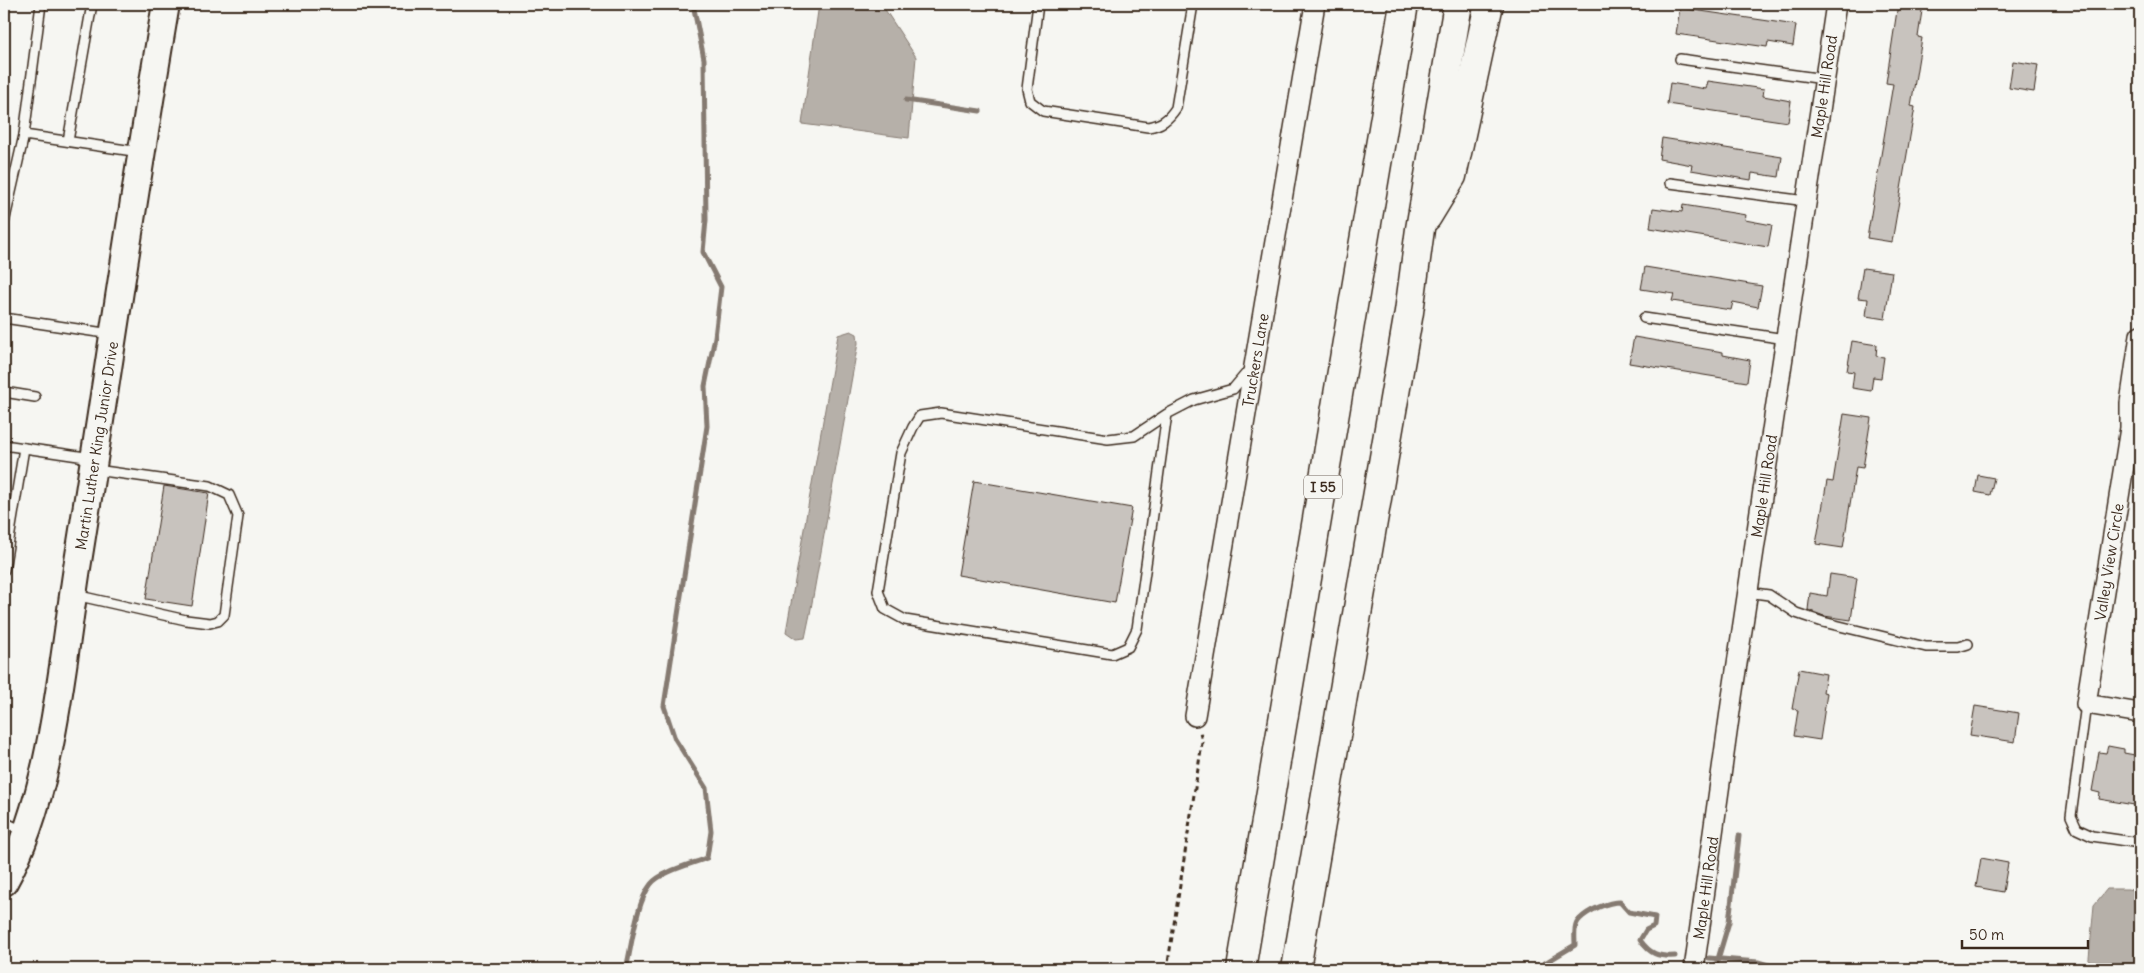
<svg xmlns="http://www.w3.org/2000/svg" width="2144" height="973" font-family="Delius,sans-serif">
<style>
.water{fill:#b6b0a9;stroke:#857a71}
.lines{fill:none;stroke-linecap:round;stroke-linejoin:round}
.stream{stroke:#857a71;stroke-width:5}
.building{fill:#c8c3be;stroke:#3b2a1e}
.lane-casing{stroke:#3b2a1e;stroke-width:12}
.street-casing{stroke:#3b2a1e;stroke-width:22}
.secondary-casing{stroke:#3b2a1e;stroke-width:30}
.highway-casing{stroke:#3b2a1e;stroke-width:31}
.path{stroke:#3b2a1e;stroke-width:3;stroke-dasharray:5 4;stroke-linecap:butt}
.lane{stroke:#f6f6f2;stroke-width:9}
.street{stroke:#f6f6f2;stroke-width:19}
.secondary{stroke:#f6f6f2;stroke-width:26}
.highway{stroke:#f6f6f2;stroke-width:28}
.labels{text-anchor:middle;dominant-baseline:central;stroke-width:5;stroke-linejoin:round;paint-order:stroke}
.shield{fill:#f6f6f2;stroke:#73675e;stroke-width:1}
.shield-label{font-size:14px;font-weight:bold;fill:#3b2a1e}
.street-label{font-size:15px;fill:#3b2a1e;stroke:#f6f6f2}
</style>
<rect width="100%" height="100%" fill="#f6f6f2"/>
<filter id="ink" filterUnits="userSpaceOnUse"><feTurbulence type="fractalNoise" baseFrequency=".02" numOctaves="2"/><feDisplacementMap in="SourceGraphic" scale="10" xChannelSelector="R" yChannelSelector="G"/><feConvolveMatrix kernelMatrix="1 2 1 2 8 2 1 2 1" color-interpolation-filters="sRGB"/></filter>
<g filter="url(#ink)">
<!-- water -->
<g class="water">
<polygon points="819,4 882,5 916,57 909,138 802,124"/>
<polygon points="851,331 857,334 858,343 810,614 805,638 796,639 786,632 838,335"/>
<polygon points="2107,889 2128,889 2140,892 2140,969 2088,969 2094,905"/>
</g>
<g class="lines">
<!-- stream -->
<g class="stream">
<polyline points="906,100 980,111"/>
<polyline points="1709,958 1758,962 1782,969"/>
<path d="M626,969C632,945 636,903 651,884C660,872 692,864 707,858L711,831L706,788L675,739L664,706L707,426L705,386L715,337L721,287L703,252L706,220L704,59L693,4"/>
<path d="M1535,969L1575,945C1575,937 1573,925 1580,919C1589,910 1608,902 1620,902L1629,912L1655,917L1654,926L1646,930L1640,940C1650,954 1658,957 1675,956"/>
<polyline points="1715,969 1729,922 1739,836"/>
</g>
</g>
<!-- building -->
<g class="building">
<polygon points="1898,4 1923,4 1918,37 1922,38 1911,106 1915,107 1892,242 1867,238 1893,84 1886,83"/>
<polygon points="1680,8 1796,25 1793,46 1768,42 1767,47 1676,34"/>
<polygon points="2013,61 2038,65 2034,92 2009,88"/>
<polygon points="1708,81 1764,89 1763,96 1791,101 1788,122 1667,104 1670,83 1706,89"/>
<polygon points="1662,138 1782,157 1779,177 1752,173 1751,180 1691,170 1692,165 1659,159"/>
<polygon points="1683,205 1746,215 1745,220 1772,225 1768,247 1650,228 1653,208 1682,212"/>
<polygon points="1645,267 1762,286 1758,307 1733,302 1731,310 1672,301 1674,294 1641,289"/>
<polygon points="1863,268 1892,272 1885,319 1866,316 1868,299 1858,298"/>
<polygon points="1634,337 1723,352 1723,355 1750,360 1747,382 1629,363"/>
<polygon points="1852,341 1877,345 1876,356 1884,357 1881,378 1873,377 1871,391 1852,388 1854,372 1847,371"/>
<polygon points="1844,414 1871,418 1863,468 1856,467 1843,548 1816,544 1827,481 1833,482"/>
<polygon points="1978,475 1994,478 1990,495 1975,492"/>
<polygon points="974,481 1132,508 1115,603 958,575"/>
<polygon points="164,486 209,493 192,606 146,599"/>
<polygon points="1830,574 1857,578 1851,620 1824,616 1808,610 1810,593 1827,596"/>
<polygon points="1799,669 1826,674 1823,692 1827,693 1820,740 1794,736 1798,710 1792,709"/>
<polygon points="1975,706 2019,713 2015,742 1970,735"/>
<polygon points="2108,746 2124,749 2124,753 2140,756 2140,806 2099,799 2100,793 2092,791 2099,752 2106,753"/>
<polygon points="1981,858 2008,863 2003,892 1976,887"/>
</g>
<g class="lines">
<!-- lane casing -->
<g class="lane-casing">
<g id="lane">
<path d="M1038,4L1027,89L1030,101L1043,111L1148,127C1161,125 1168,120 1176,108L1193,4"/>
<polyline points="1680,59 1824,79"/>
<polyline points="24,135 140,152"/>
<polyline points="68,141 92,4"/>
<polyline points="1670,183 1806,201"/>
<polyline points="4,223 24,135 41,4"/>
<polyline points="4,318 111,334"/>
<polyline points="1644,318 1786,339"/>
<polyline points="4,392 35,397"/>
<polyline points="1167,414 1137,629 1128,647 1112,654 905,620 885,609 878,591 901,453 913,427 920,416 941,413 1108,439 1134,436 1167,414 1194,400 1233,389 1249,370"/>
<polyline points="4,445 92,458"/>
<polyline points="4,570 24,448"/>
<polyline points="1747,592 1769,595 1796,613 1823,622 1926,647 1958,647 1968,644"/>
<polyline points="75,595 186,620 210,623 218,621 224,615 238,516 229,495 210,486 96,470"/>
<polyline points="2086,704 2071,816 2077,829 2092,836 2140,843"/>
<polyline points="4,822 23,831"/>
</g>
</g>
<!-- street casing -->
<g class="street-casing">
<g id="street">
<polyline points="2140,335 2130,403 2130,428 2086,704 2140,713"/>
<path id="s1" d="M1195,716L1315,4"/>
<path id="s2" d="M1694,969L1732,697L1836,4"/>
</g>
</g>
<!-- secondary casing -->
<g class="secondary-casing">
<g id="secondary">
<path id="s3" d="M4,882C52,797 62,665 77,568C107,380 134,191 166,4"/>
</g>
</g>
<!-- highway casing -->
<g class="highway-casing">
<g id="highway">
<polyline points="1427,217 1452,176 1489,4"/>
<polyline points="1241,969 1404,4"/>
<polyline points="1296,969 1409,312 1420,229 1458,4"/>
</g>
</g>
<!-- path -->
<polyline class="path" points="1167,969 1202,743 1200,731"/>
<!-- lane -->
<use href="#lane" class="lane"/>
<!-- street -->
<use href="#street" class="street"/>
<!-- secondary -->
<use href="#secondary" class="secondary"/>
<!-- highway -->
<use href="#highway" class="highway"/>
</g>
</g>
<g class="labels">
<!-- shield labels -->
<rect class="shield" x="1304" y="475.5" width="38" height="23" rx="4"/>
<g class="shield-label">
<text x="1323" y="487">I 55</text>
</g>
<!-- street labels -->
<g class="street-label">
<text stroke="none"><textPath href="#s2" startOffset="892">Maple Hill Road</textPath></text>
<text stroke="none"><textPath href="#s1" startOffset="361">Truckers Lane</textPath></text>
<text stroke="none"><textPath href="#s3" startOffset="448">Martin Luther King Junior Drive</textPath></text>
<text stroke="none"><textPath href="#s2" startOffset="488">Maple Hill Road</textPath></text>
<text transform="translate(2109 562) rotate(-81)">Valley View Circle</text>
<text stroke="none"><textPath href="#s2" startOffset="82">Maple Hill Road</textPath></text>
</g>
</g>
<!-- margin -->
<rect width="2144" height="973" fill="none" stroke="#f6f6f2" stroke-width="20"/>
<rect x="10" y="10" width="2124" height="953" fill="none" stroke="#3b2a1e" stroke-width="2" filter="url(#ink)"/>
<!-- scale -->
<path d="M1962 940v8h126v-8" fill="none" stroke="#3b2a1e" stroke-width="2.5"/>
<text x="1969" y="940" font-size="15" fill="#3b2a1e" stroke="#f6f6f2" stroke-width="4" paint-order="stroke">50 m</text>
</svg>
